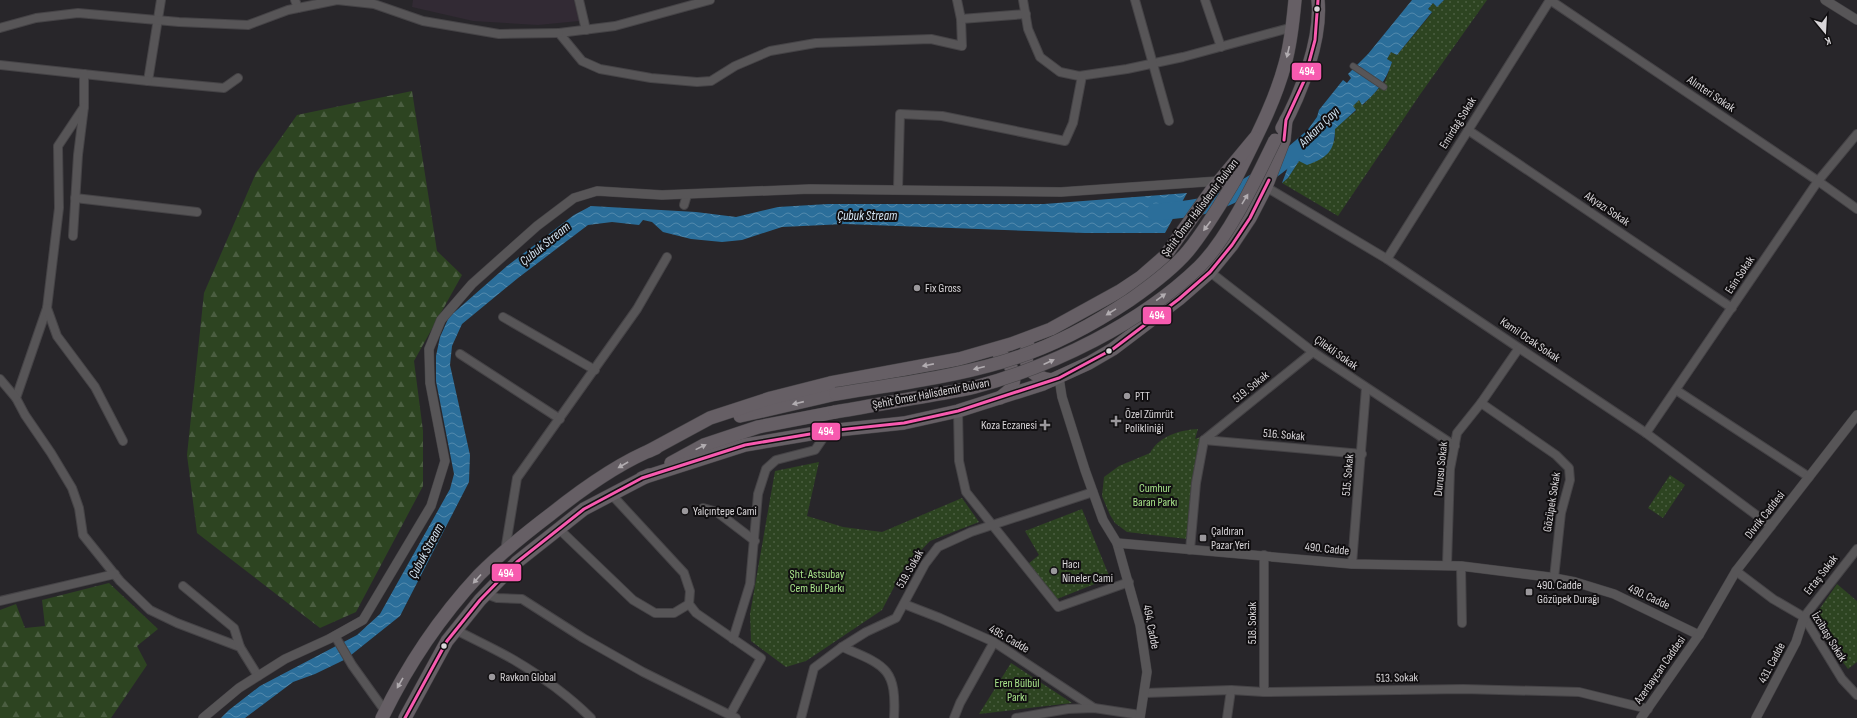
<svg xmlns="http://www.w3.org/2000/svg" width="1857" height="718" font-family="'Sofia Sans Condensed',sans-serif">
<style>
.built{fill:#322a34}
.forest{fill:url(#forest-firs)}
.park{fill:url(#park-dots)}
.water{fill:url(#water-waves)}
.lines{fill:none;stroke-linecap:round;stroke-linejoin:round}
.river{stroke:#2b6e9a;stroke-width:17}
.pedestrian-casing{stroke:#454346;stroke-width:7}
.minor-casing{stroke:#454346;stroke-width:10}
.tertiary-casing{stroke:#454346;stroke-width:10}
.trunk-casing{stroke:#454346;stroke-width:14}
.pedestrian{stroke:#575557;stroke-width:5.5}
.minor{stroke:#575557;stroke-width:8}
.tertiary{stroke:#575557;stroke-width:9}
.trunk{stroke:#665f65;stroke-width:13}
.trunk-bridge-casing{stroke:#454346;stroke-width:14;stroke-linecap:butt}
.trunk-bridge{stroke:#665f65;stroke-width:13}
.bus-1-casing{stroke:#110f11;stroke-width:6}
.bus-1{stroke:#f75aaf;stroke-width:3}
.oneway{fill:#b1acb0}
.bus-dot{fill:#d9d6d9;stroke:#110f11;stroke-width:1.5}
.poi-dot{fill:#9b989c;stroke:#110f11;stroke-width:1.5}
.labels{text-anchor:middle;dominant-baseline:central;stroke-width:4;stroke-linejoin:round;paint-order:stroke}
.street-label{font-size:12px;fill:#d9d6d9;stroke:#110f11}
.poi-label{font-size:12px;fill:#d9d6d9;stroke:#110f11;text-anchor:start}
.park-label{font-size:12px;fill:#a8e48a;stroke:#110f11}
.water-label{font-size:13px;font-style:italic;fill:#d4e6f4;stroke:#110f11}
.line-badge{stroke:#110f11;stroke-width:1.5}
.badge-label{font-size:11px;text-anchor:middle;font-weight:bold;fill:#fff}
</style>
<defs>
<pattern id="forest-firs" width="22" height="20" patternUnits="userSpaceOnUse"><rect width="22" height="20" fill="#2d4421"/><path d="M5 1l3.5 6h-7zM16 11l3.5 6h-7z" fill="#4b5e41"/></pattern>
<pattern id="park-dots" width="8" height="8" patternUnits="userSpaceOnUse"><rect width="8" height="8" fill="#2d4421"/><path d="M2 2h.1M6 6h.1" fill="none" stroke="#4b5e41" stroke-width="1.8" stroke-linecap="round"/></pattern>
<pattern id="water-waves" width="16" height="10" patternUnits="userSpaceOnUse"><rect width="16" height="10" fill="#2b6e9a"/><path d="M0 5q4-4 8 0t8 0" fill="none" stroke="#5389ac"/></pattern>
</defs>
<rect width="100%" height="100%" fill="#28262a"/>
<!-- built -->
<polygon class="built" points="413,0 574,0 579,21 538,25 473,21 412,7"/>
<!-- forest -->
<g class="forest">
<polygon points="412,91 437,251 462,275 414,361 423,431 423,486 356,612 320,628 197,533 187,455 204,293 256,173 297,115"/>
<polygon points="109,583 158,629 137,646 147,665 111,718 0,718 0,610 16,604 25,628 45,626 42,600"/>
</g>
<!-- park -->
<g class="park">
<polygon points="1444,0 1487,0 1419,96 1338,216 1282,183 1288,178 1299,161 1335,140 1335,129 1337,126 1356,111 1352,106 1359,100 1363,105 1385,82 1392,62 1387,59 1391,52 1397,55 1432,13 1428,9 1433,3 1437,7"/>
<path d="M1198,429L1195,439L1206,435L1187,539L1127,532L1115,523L1110,515L1102,496L1104,477L1119,466L1150,453C1159,436 1180,430 1198,429Z"/>
<polygon points="819,462 807,516 843,527 882,532 962,498 979,522 930,541 904,568 882,610 806,661 786,667 751,641 750,614 775,471"/>
<polygon points="1670,475 1685,485 1663,518 1648,508"/>
<polygon points="1082,509 1110,578 1057,599 1028,564 1039,555 1025,531"/>
<polygon points="1837,584 1857,601 1857,662 1848,669 1817,627 1816,614"/>
<polygon points="1011,663 1072,703 979,714"/>
</g>
<!-- water -->
<g class="water">
<path d="M1412,0H1444L1437,7L1433,3L1428,9L1432,12L1397,55L1391,52L1387,59L1392,62C1386,81 1377,92 1362,105L1359,100L1353,106L1356,110L1335,129C1335,151 1327,158 1307,165L1299,161L1288,178L1282,183L1296,146L1317,117L1319,110L1343,80L1347,83L1351,78L1348,74L1368,54Z"/>
<polygon points="1187,193 1165,233 1085,233 845,224 782,227 742,240 722,242 691,239 663,232 652,222 643,220 639,225 612,222 588,225 518,278 462,324 452,346 450,365 470,455 469,482 400,616 346,659 315,674 293,682 245,718 221,718 229,710 260,686 357,635 380,614 450,489 454,474 436,381 436,356 440,337 449,317 507,266 574,215 591,206 696,212 736,217 778,207 828,204 1044,204"/>
</g>
<g class="lines">
<!-- river -->
<path class="river" d="M1155,212C1169,211 1184,210 1198,207C1237,199 1281,165 1310,139"/>
<!-- pedestrian casing -->
<g class="pedestrian-casing">
<polyline id="pedestrian" points="1353,66 1384,87"/>
</g>
<!-- minor casing -->
<g class="minor-casing">
<g id="minor">
<polyline points="161,0 148,81 224,88 238,78"/>
<polyline points="295,0 298,8"/>
<polyline points="579,0 586,30"/>
<polyline points="710,0 615,26 559,33 582,61 600,69 651,78 697,82 711,81 735,66 770,51 816,43 931,39 962,46 961,19"/>
<polyline points="957,0 961,19 1026,14"/>
<polyline points="1023,0 1028,29 1040,57 1060,72 1079,76 1127,69 1183,57 1293,27"/>
<polyline points="1135,0 1169,121"/>
<polyline points="1205,0 1221,47"/>
<polyline points="0,28 36,18 78,13 179,22 248,25 288,10 337,0 374,4 423,21 499,34 559,33"/>
<polyline points="0,65 148,81"/>
<polyline points="84,74 84,107 58,146 59,208 47,308 16,398 25,415 51,453 72,488 79,508 83,535 120,581 150,610 177,623 240,647 258,676"/>
<polyline points="1468,130 1732,308"/>
<polyline points="1266,187 1387,259 1519,348 1646,433 1771,526"/>
<polyline points="898,189 900,114 942,116 1065,141 1073,123 1082,76"/>
<polyline points="75,198 197,212"/>
<polyline points="684,205 687,195"/>
<polyline points="73,236 78,155 84,107"/>
<polyline points="1387,259 1550,0 1818,181 1857,209"/>
<polyline points="1210,272 1313,352 1455,446"/>
<polyline points="47,308 57,336 95,387 123,441"/>
<polyline points="503,317 595,370"/>
<polyline points="460,354 560,419"/>
<polyline points="0,379 16,398"/>
<polyline points="1676,390 1809,477"/>
<polyline points="1481,403 1556,455 1569,468 1570,480 1561,513 1554,578"/>
<polyline points="958,411 959,461 966,492 1058,607 1129,582"/>
<polyline points="1646,433 1818,181 1857,134"/>
<polyline points="1204,440 1362,454"/>
<polyline points="1204,440 1313,352"/>
<polyline points="611,494 684,573 690,591 689,604 696,613 761,658 730,715"/>
<polyline points="703,508 717,512 755,541"/>
<polyline points="559,529 633,600 655,613 674,613 689,604"/>
<polyline points="1190,550 1196,483 1204,440"/>
<polyline points="505,551 517,478 637,309 667,257"/>
<polyline points="1352,564 1366,388"/>
<polyline points="1447,565 1450,469 1457,433 1481,403 1519,348"/>
<polyline points="1461,566 1462,623"/>
<polyline points="1736,571 1773,599 1804,617 1842,679 1857,695"/>
<polyline points="183,586 234,628 240,647"/>
<polyline points="486,594 497,598 522,599 583,638 643,672 736,718"/>
<polyline points="0,601 115,574"/>
<polyline points="904,604 940,618 994,642 1094,708"/>
<polyline points="1804,617 1857,549"/>
<path d="M456,630C475,640 495,649 514,660C541,676 569,696 591,718"/>
<polyline points="335,636 352,665 385,711"/>
<polyline points="733,639 750,584 758,494 766,469 776,460 815,450 828,431"/>
<path d="M842,647C884,665 897,667 894,718"/>
<polyline points="1264,692 1264,555"/>
<polyline points="1145,693 1231,690 1264,692 1463,689 1579,692 1648,709"/>
<polyline points="801,718 814,668 842,647 866,632 896,618 925,564 938,547 971,532 1093,492"/>
<polyline points="954,718 960,703 994,642"/>
<polyline points="1016,718 1068,709 1094,708 1140,715"/>
<polyline points="1227,718 1231,690"/>
</g>
</g>
<!-- tertiary casing -->
<g class="tertiary-casing">
<g id="tertiary">
<polyline points="1825,0 1857,20"/>
<polyline points="1059,378 1062,397 1085,470 1103,520 1117,543 1140,625 1147,672 1140,718"/>
<polyline points="1117,543 1352,564 1461,566 1549,577 1575,582 1614,594 1699,635"/>
<polyline points="203,718 239,688 285,659 329,639 363,620 431,506 445,461 430,383 429,349 441,320 472,284 537,226 574,198 597,191 662,195 810,189 1061,192 1219,181"/>
<polyline points="1641,718 1699,635 1736,571 1857,415"/>
<polyline points="1756,718 1796,642 1804,617"/>
</g>
</g>
<!-- trunk casing -->
<g class="trunk-casing">
<g id="trunk">
<path d="M1282,128C1301,94 1322,39 1318,0"/>
<path d="M1235,180C1253,143 1274,105 1285,64C1291,43 1293,22 1295,0"/>
<path d="M1028,345C1021,364 1032,378 1052,380"/>
<path d="M999,354C1010,360 1019,378 1010,389C1008,392 1003,395 1000,398"/>
<polyline points="740,416 836,394"/>
<polyline points="649,451 710,418 771,398 830,383 959,359 1011,344 1051,329 1120,291 1141,277 1165,256 1211,191 1255,138"/>
<polyline points="671,463 704,445 758,427 835,412"/>
<polyline points="642,478 745,445 828,431 904,423 958,411 1043,384 1089,363 1113,349 1179,299 1210,272 1232,245 1250,218 1266,187 1284,140 1286,120"/>
<path d="M382,718C407,666 440,617 479,575C501,553 526,533 551,514C581,490 620,462 656,448"/>
<polyline points="405,718 447,641 480,600 517,562 584,509 649,475"/>
</g>
</g>
<!-- pedestrian -->
<use href="#pedestrian" class="pedestrian"/>
<!-- minor -->
<use href="#minor" class="minor"/>
<!-- tertiary -->
<use href="#tertiary" class="tertiary"/>
<!-- trunk -->
<use href="#trunk" class="trunk"/>
<!-- trunk-bridge casing -->
<g class="trunk-bridge-casing">
<g id="trunk-bridge">
<path d="M836,394C891,385 948,378 1002,362C1047,349 1091,326 1130,300C1150,286 1172,270 1188,251C1206,229 1220,205 1235,180"/>
<path d="M835,412C866,407 896,401 927,396C943,393 959,391 975,387C1053,366 1140,324 1199,267C1229,237 1256,179 1275,140"/>
</g>
</g>
<!-- trunk-bridge -->
<use href="#trunk-bridge" class="trunk-bridge"/>
<!-- bus-1 casing -->
<g class="bus-1-casing">
<g id="bus-1">
<polyline points="1284,140 1286,120 1304,81 1315,40 1318,0"/>
<polyline points="405,718 447,641 480,600 517,562 584,509 642,478 745,445 828,431 904,423 958,411 1059,378 1113,349 1179,299 1210,272 1232,245 1250,218 1269,180"/>
</g>
</g>
<!-- bus-1 -->
<use href="#bus-1" class="bus-1"/>
</g>
<!-- one-way arrows -->
<defs><path id="oneway-solid" d="M-6-.8H1V-3.2L6.5 0L1 3.2V.8H-6Z"/></defs>
<g class="oneway">
<use href="#oneway-solid" transform="translate(1288 52) rotate(103)"/>
<use href="#oneway-solid" transform="translate(1245 199) rotate(-59)"/>
<use href="#oneway-solid" transform="translate(1207 226) rotate(127)"/>
<use href="#oneway-solid" transform="translate(1161 297) rotate(-36)"/>
<use href="#oneway-solid" transform="translate(1111 312) rotate(148)"/>
<use href="#oneway-solid" transform="translate(1049 362) rotate(-24)"/>
<use href="#oneway-solid" transform="translate(928 365) rotate(169)"/>
<use href="#oneway-solid" transform="translate(979 368) rotate(166)"/>
<use href="#oneway-solid" transform="translate(798 403) rotate(167)"/>
<use href="#oneway-solid" transform="translate(701 447) rotate(-26)"/>
<use href="#oneway-solid" transform="translate(623 465) rotate(150)"/>
<use href="#oneway-solid" transform="translate(477 579) rotate(132)"/>
<use href="#oneway-solid" transform="translate(400 683) rotate(120)"/>
</g>
<!-- markers -->
<g class="bus-dot">
<circle cx="1317" cy="9" r="3.5"/>
<circle cx="1109" cy="351" r="3.5"/>
<circle cx="444" cy="646" r="3.5"/>
</g>
<g class="poi-dot">
<circle cx="917" cy="288" r="4"/>
<circle cx="1127" cy="396" r="4"/>
<path d="M1114 415h4v4h4v4h-4v4h-4v-4h-4v-4h4z"/>
<path d="M1043 419h4v4h4v4h-4v4h-4v-4h-4v-4h4z"/>
<circle cx="685" cy="511" r="4"/>
<rect x="1199" y="534" width="8" height="8" rx="2"/>
<circle cx="1054" cy="571" r="4"/>
<rect x="1525" y="588" width="8" height="8" rx="2"/>
<circle cx="492" cy="677" r="4"/>
</g>
<g class="labels">
<!-- street labels -->
<g class="street-label">
<text transform="translate(1711 94) rotate(34)">Alınteri Sokak</text>
<text transform="translate(1458 123) rotate(-58)">Emirdağ Sokak</text>
<text transform="translate(1200 208) rotate(-53)">Şehit Ömer Halisdemir Bulvarı</text>
<text transform="translate(1607 209) rotate(34)">Akyazı Sokak</text>
<text transform="translate(1740 275) rotate(-56)">Esin Sokak</text>
<text transform="translate(1530 340) rotate(34)">Kamil Ocak Sokak</text>
<text transform="translate(1336 353) rotate(35)">Çilekli Sokak</text>
<text transform="translate(1251 387) rotate(-39)">519. Sokak</text>
<text transform="translate(931 394) rotate(-11)">Şehit Ömer Halisdemir Bulvarı</text>
<text transform="translate(1284 435) rotate(5)">516. Sokak</text>
<text transform="translate(1441 469) rotate(-84)">Durusu Sokak</text>
<text transform="translate(1348 475) rotate(-85)">515. Sokak</text>
<text transform="translate(1552 502) rotate(-81)">Gözüpek Sokak</text>
<text transform="translate(1765 515) rotate(-52)">Divrik Caddesi</text>
<text transform="translate(1327 549) rotate(6)">490. Cadde</text>
<text transform="translate(910 569) rotate(-60)">519. Sokak</text>
<text transform="translate(1821 575) rotate(-52)">Ertaş Sokak</text>
<text transform="translate(1649 597) rotate(25)">490. Cadde</text>
<text transform="translate(1252 623) rotate(-90)">518. Sokak</text>
<text transform="translate(1151 627) rotate(79)">494. Cadde</text>
<text transform="translate(1829 637) rotate(58)">İzcibaşı Sokak</text>
<text transform="translate(1009 639) rotate(30)">495. Cadde</text>
<text transform="translate(1772 663) rotate(-62)">431. Cadde</text>
<text transform="translate(1660 670) rotate(-55)">Azerbaycan Caddesi</text>
<text transform="translate(1397 678) rotate(-1)">513. Sokak</text>
</g>
<!-- poi labels -->
<g class="poi-label">
<text x="925" y="288">Fix Gross</text>
<text x="1135" y="396">PTT</text>
<text x="1125" y="414">Özel Zümrüt<tspan x="1125" dy="14">Polikliniği</tspan></text>
<text x="1037" y="425" text-anchor="end">Koza Eczanesi</text>
<text x="693" y="511">Yalçıntepe Cami</text>
<text x="1211" y="531">Çaldıran<tspan x="1211" dy="14">Pazar Yeri</tspan></text>
<text x="1062" y="564">Hacı<tspan x="1062" dy="14">Nineler Cami</tspan></text>
<text x="1537" y="585">490. Cadde<tspan x="1537" dy="14">Gözüpek Durağı</tspan></text>
<text x="500" y="677">Ravkon Global</text>
</g>
<!-- park labels -->
<g class="park-label">
<text x="1155" y="488">Cumhur<tspan x="1155" dy="14">Baran Parkı</tspan></text>
<text x="817" y="574">Şht. Astsubay<tspan x="817" dy="14">Cem Bul Parkı</tspan></text>
<text x="1017" y="683">Eren Bülbül<tspan x="1017" dy="14">Parkı</tspan></text>
</g>
<!-- water labels -->
<g class="water-label">
<text transform="translate(1319 127) rotate(-44)">Ankara Çayı</text>
<text x="867" y="216">Çubuk Stream</text>
<text transform="translate(545 244) rotate(-39)">Çubuk Stream</text>
<text transform="translate(426 551) rotate(-62)">Çubuk Stream</text>
</g>
</g>
<g class="line-badge">
<rect x="1291" y="62" width="31" height="19" rx="4" fill="#f75aaf"/>
<rect x="1142" y="306" width="30" height="19" rx="4" fill="#f75aaf"/>
<rect x="811" y="422" width="30" height="19" rx="4" fill="#f75aaf"/>
<rect x="491" y="563" width="31" height="19" rx="4" fill="#f75aaf"/>
</g>
<g class="badge-label">
<text x="1307" y="75">494</text>
<text x="1157" y="319">494</text>
<text x="826" y="435">494</text>
<text x="506" y="577">494</text>
</g>
<!-- north arrow -->
<g transform="translate(1825 32) rotate(162)" stroke="#110f11" stroke-width="3" paint-order="stroke">
<path d="M0-3L7 15L0 10L-7 15Z" fill="#d9d6d9"/>
<text y="-6" font-size="11" font-weight="bold" text-anchor="middle" fill="#d9d6d9">K</text>
</g>
</svg>
